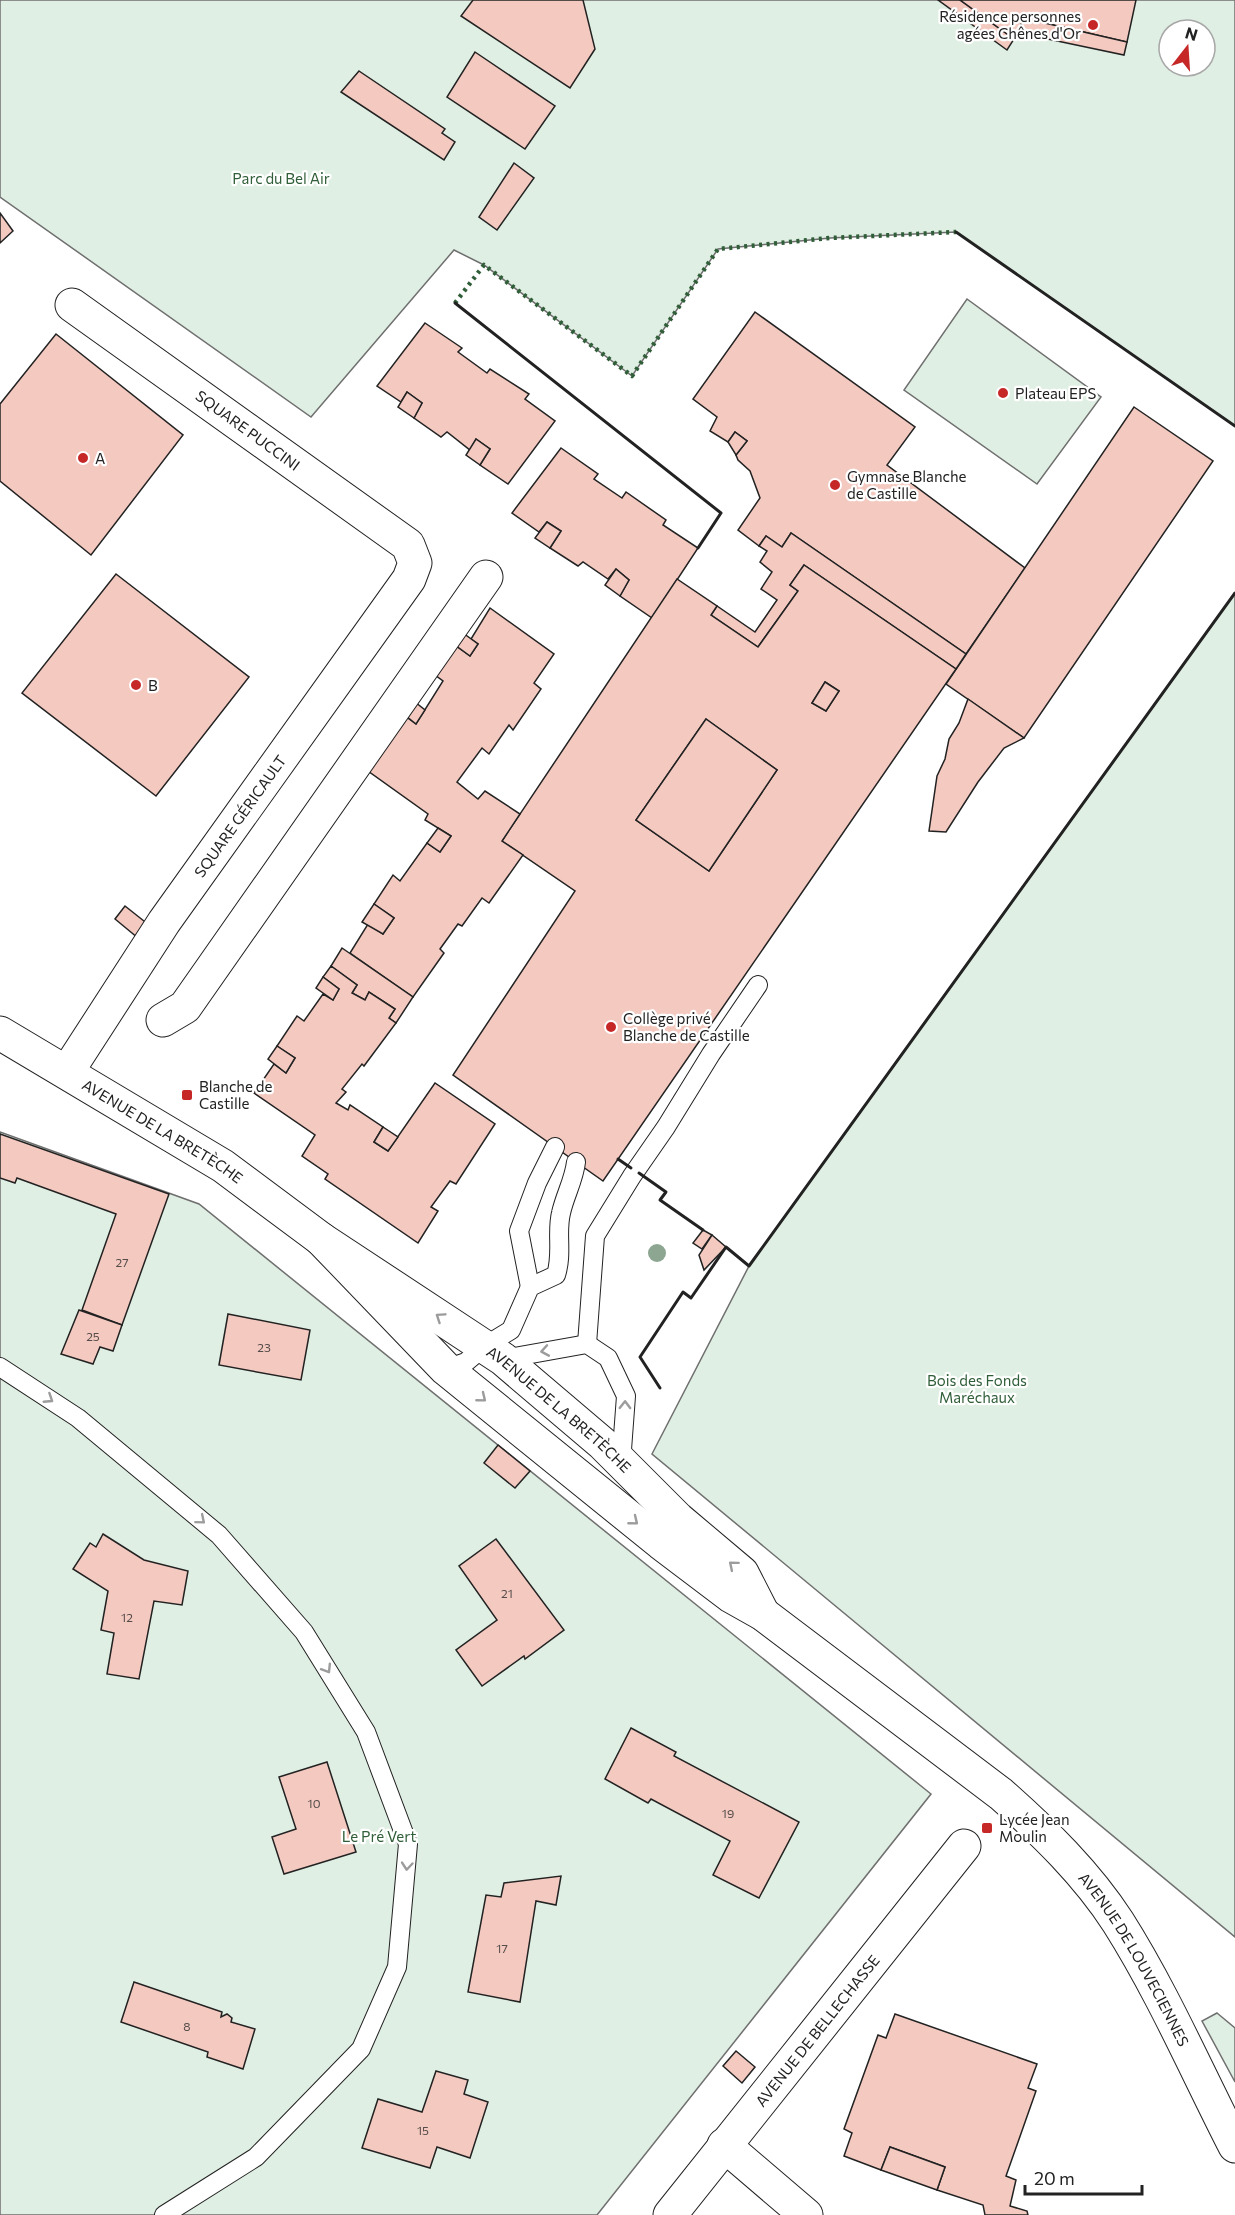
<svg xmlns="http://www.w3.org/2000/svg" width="1235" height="2215" font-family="Commissioner,sans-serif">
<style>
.green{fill:#e0efe3;stroke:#6f6f6f;stroke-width:1.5;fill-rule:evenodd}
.building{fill:#f3c9c0;stroke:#222;stroke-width:1.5;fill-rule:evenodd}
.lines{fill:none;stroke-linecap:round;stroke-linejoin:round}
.lane-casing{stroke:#222;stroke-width:20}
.street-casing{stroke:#222;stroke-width:35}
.secondary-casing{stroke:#222;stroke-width:35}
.lane{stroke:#fff;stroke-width:18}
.street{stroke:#fff;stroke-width:33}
.secondary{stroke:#fff;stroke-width:33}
.hedge{stroke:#2f5e38;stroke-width:4.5;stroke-dasharray:3 4.5;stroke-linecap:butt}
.wall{stroke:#222;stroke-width:3}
.tree{fill:#8da692}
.oneway{stroke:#9c9c9c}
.poi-dot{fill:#c62828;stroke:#fff;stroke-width:2}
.labels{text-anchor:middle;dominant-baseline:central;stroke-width:4.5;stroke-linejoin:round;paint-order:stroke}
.number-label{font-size:12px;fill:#564c4a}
.poi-label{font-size:15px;fill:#222;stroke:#fff;text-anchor:start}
.park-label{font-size:15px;fill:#2f5e38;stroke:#fff}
.street-label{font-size:15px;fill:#222;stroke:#fff}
</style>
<rect width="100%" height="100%" fill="#fff"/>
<!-- green -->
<g class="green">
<path d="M0,0H1235V426L956,232L830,238L718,249L632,376L484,265L454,250L311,417L0,197ZM1169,30H1205V66H1169Z"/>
<polygon points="967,299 1101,397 1037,484 904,390"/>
<polygon points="1235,593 1235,1937 652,1454 749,1266"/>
<polygon points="0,1132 199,1204 931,1794 597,2215 0,2215"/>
<polygon points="1217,2013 1235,2028 1235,2082 1202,2021"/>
</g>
<!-- building -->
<g class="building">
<polygon points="473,0 583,0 595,49 570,88 461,16"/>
<polygon points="938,0 960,0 1014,39 1007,50"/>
<polygon points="960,0 1136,0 1127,42 1023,18 1019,33 1014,39"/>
<polygon points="1023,18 1127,42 1124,55 1019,33"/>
<polygon points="475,52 555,106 525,149 447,97"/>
<polygon points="359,71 445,129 442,133 455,142 444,160 341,92"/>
<polygon points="514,163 534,178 497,230 479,217"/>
<polygon points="0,213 13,231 0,243"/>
<polygon points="755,312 915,427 887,465 1025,568 966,654 791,533 782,547 766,536 759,546 738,530 760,498 750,471 738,460 736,455 747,441 735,432 728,442 710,431 717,417 693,399"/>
<polygon points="425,323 462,348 458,352 487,373 490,369 529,394 525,399 555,421 508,484 480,465 490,449 476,439 470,450 447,432 441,437 414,418 422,403 407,392 401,402 377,386"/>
<polygon points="56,334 183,435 91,555 0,481 0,404"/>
<polygon points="407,392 422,403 414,418 398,407"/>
<polygon points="1134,407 1213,461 1024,738 946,684"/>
<polygon points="735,432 747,441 736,455 728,442"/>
<polygon points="476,439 490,449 480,465 466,455"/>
<polygon points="561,448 598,474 594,479 622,498 626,492 666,520 663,525 698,548 652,618 620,596 629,580 616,569 608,579 583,562 578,566 550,548 561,531 547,522 539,532 512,513"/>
<polygon points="547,522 561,531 550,548 535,538"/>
<polygon points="791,533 966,654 956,669 804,565 790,585 798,591 758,647 711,615 717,606 755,632 777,600 761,589 772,572 760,562 767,551 759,546 766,536 782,547"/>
<path d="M804,565L956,669L603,1181L453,1075L575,891L502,841L677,579L717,606L711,615L758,647L798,591L790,585ZM825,682L839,691L826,711L812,703ZM706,719L777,770L709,871L636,820Z"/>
<polygon points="616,569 629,580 620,596 605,585"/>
<polygon points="116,574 249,677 156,796 22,693"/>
<polygon points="490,608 554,654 534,683 541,689 513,730 509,725 489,754 482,748 457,782 478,799 485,791 520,814 502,841 523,855 489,903 482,898 462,926 458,924 440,949 444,953 413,997 350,953 368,924 383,934 394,918 374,904 393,875 400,881 427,843 440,852 451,836 425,820 428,814 368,771 401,713 416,724 443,681 435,675 455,645 470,656 478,644 471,639"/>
<polygon points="463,633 478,644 470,656 455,645"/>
<polygon points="825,682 839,691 826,711 812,703"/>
<polygon points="968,699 1024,738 1004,748 978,782 946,832 929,831 937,776 945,759 949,739 959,723"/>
<polygon points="415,702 425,710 416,724 406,716"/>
<polygon points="706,719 777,770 709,871 636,820"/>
<polygon points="438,828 451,836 440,852 427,843"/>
<polygon points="374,904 394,918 383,934 362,922"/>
<polygon points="125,906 149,925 138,938 115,919"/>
<polygon points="342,948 413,997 396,1023 389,1018 395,1009 369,992 365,1000 352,993 357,985 331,966"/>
<polygon points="331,966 357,985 352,993 365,1000 369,992 395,1009 389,1018 396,1023 364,1066 362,1064 342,1089 346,1092 336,1103 348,1110 350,1105 383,1127 374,1142 388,1151 435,1083 495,1124 456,1184 450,1181 431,1207 438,1211 418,1243 325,1179 328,1174 302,1156 315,1135 254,1093 274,1064 286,1073 295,1058 277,1046 297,1016 304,1021 323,994 333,1000 339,989 323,977"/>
<polygon points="323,977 339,989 333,1000 316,988"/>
<polygon points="277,1046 295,1058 286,1073 268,1059"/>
<polygon points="383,1127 398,1137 388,1151 374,1142"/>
<polygon points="0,1134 169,1194 122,1325 82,1310 116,1214 17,1178 15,1183 0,1178"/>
<polygon points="703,1230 712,1235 702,1249 693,1243"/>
<polygon points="712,1235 726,1247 704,1270 699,1255"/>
<polygon points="79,1310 122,1325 113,1351 100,1347 93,1364 61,1354"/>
<polygon points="228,1314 310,1330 301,1380 219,1365"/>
<polygon points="498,1445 530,1471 515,1488 484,1463"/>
<polygon points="103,1534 144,1560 188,1571 182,1605 154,1601 139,1679 107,1674 114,1633 101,1630 108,1591 73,1569 90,1543 96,1547"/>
<polygon points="496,1539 564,1630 525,1659 524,1656 482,1686 456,1650 497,1620 459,1566"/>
<polygon points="631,1728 676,1752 674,1756 799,1822 759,1898 713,1875 730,1841 651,1799 648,1803 605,1779"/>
<polygon points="327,1762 356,1852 284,1874 272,1837 296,1829 279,1777"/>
<polygon points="561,1876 556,1905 536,1901 520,2002 468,1992 486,1895 501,1897 504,1883"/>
<polygon points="134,1982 222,2012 221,2017 227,2014 232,2018 231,2022 255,2029 243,2069 207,2057 208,2052 121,2022"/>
<polygon points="895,2014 1037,2064 1028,2088 1036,2091 1006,2176 1016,2180 1010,2206 1027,2211 1028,2215 985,2215 983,2205 937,2190 945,2167 890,2147 881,2170 844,2156 852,2133 844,2129 878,2035 886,2038"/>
<polygon points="736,2051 755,2067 742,2083 723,2066"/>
<polygon points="436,2071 468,2080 464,2094 488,2102 470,2158 437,2147 430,2168 362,2148 378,2099 422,2112"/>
<polygon points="890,2147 945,2167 937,2190 881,2170"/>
</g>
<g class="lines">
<!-- lane casing -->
<g class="lane-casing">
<g id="lane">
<polyline points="530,1287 519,1231 537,1183 555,1147"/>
<polyline points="587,1344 595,1236 632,1176 666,1127 711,1054 758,985"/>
<polyline points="503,1359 587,1344 608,1358 626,1396 621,1463"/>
<polyline points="0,1367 78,1418 219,1535 304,1632 366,1732 408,1844 397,1967 361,2049 256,2157 164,2215"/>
<path d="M446,1369L466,1362L485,1346L511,1330L530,1287L556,1275C563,1253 556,1233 561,1213C565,1195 574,1180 576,1162"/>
</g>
</g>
<!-- street casing -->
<g class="street-casing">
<g id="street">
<polyline points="163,1020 185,1007 486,577"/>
<path id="s1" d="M67,1072L164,922L409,579L415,563L408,545L72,305"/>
<polyline points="724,2145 806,2215"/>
<path id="s2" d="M670,2215L964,1846"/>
</g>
</g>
<!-- secondary casing -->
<g class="secondary-casing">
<g id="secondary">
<path id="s3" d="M0,1033L223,1166L321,1239L503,1359L603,1444L678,1519L742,1573L763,1614"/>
<path id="s4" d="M321,1239L446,1369L661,1543L731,1596L763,1614L1001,1794C1044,1832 1087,1874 1118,1922C1163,1993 1197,2072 1235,2146"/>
</g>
</g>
<!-- lane -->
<use href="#lane" class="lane"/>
<!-- street -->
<use href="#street" class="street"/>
<!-- secondary -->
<use href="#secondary" class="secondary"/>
<!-- hedge -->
<polyline class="hedge" points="455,303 484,265 632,376 718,249 830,238 956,232"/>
<!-- wall -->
<g class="wall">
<polyline points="956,232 1235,426"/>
<polyline points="455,303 721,513 698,548"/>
<polyline points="618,1159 631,1168"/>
<polyline points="639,1173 666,1192 660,1200 703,1230"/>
<polyline points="660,1388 640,1357 683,1292 691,1298 726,1247 749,1266 1235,593"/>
</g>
</g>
<!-- trees -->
<circle class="tree" cx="657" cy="1253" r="9"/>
<!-- one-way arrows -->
<defs><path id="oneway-chevron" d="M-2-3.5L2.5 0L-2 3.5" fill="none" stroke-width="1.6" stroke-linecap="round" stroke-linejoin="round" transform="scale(1.5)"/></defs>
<g class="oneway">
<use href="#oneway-chevron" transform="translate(440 1317) rotate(-146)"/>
<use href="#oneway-chevron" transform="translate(545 1351) rotate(170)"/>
<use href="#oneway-chevron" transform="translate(482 1398) rotate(39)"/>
<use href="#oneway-chevron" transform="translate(49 1399) rotate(33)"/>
<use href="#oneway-chevron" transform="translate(625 1405) rotate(-89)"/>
<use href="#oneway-chevron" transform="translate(201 1520) rotate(40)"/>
<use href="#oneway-chevron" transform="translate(634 1521) rotate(39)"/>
<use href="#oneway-chevron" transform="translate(733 1565) rotate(-140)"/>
<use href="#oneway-chevron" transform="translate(327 1669) rotate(58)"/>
<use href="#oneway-chevron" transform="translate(407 1866) rotate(95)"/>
</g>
<!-- markers -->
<g class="poi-dot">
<circle cx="1093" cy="25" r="6"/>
<circle cx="1003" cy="393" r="6"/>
<circle cx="83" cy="458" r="6"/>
<circle cx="835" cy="485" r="6"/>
<circle cx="136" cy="685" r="6"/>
<circle cx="611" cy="1027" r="6"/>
<rect x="181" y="1089" width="12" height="12" rx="3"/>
<rect x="981" y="1822" width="12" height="12" rx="3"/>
</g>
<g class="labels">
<!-- number labels -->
<g class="number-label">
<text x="122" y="1262">27</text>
<text x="93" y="1336">25</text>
<text x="264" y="1347">23</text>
<text x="507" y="1593">21</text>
<text x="127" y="1617">12</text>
<text x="314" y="1803">10</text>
<text x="728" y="1813">19</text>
<text x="502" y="1948">17</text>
<text x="187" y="2026">8</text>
<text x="423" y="2130">15</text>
</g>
<!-- poi labels -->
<g class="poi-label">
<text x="1081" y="16" text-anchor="end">Résidence personnes<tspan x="1081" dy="17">agées Chênes d'Or</tspan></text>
<text x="1015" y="393">Plateau EPS</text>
<text x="95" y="458">A</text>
<text x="847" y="476">Gymnase Blanche<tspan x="847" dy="17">de Castille</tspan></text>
<text x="148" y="685">B</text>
<text x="623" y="1018">Collège privé<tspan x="623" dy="17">Blanche de Castille</tspan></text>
<text x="199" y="1086">Blanche de<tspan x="199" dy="17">Castille</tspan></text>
<text x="999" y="1819">Lycée Jean<tspan x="999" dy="17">Moulin</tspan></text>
</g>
<!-- park labels -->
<g class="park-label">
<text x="281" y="178">Parc du Bel Air</text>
<text x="977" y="1380">Bois des Fonds<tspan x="977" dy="17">Maréchaux</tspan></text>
<text x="379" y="1836">Le Pré Vert</text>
</g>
<!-- street labels -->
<g class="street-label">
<text transform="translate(248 430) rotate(36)">SQUARE PUCCINI</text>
<text stroke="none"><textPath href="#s1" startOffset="309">SQUARE GÉRICAULT</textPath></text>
<text stroke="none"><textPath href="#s3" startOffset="190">AVENUE DE LA BRETÈCHE</textPath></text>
<text stroke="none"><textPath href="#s3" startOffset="675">AVENUE DE LA BRETÈCHE</textPath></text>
<text stroke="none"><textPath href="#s4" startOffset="1094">AVENUE DE LOUVECIENNES</textPath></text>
<text stroke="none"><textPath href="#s2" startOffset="236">AVENUE DE BELLECHASSE</textPath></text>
</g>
</g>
<!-- north arrow -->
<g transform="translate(1187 48) rotate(17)"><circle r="28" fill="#ffffff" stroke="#a7a7a7" stroke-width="1.5"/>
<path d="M0-4.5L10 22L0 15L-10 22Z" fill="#c62828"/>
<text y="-9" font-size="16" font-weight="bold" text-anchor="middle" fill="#222222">N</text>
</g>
<!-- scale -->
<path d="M1025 2185v9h117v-9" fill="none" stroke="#222222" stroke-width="3"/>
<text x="1034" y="2185" font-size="18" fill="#222222" stroke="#ffffff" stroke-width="4.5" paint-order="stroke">20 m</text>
</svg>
